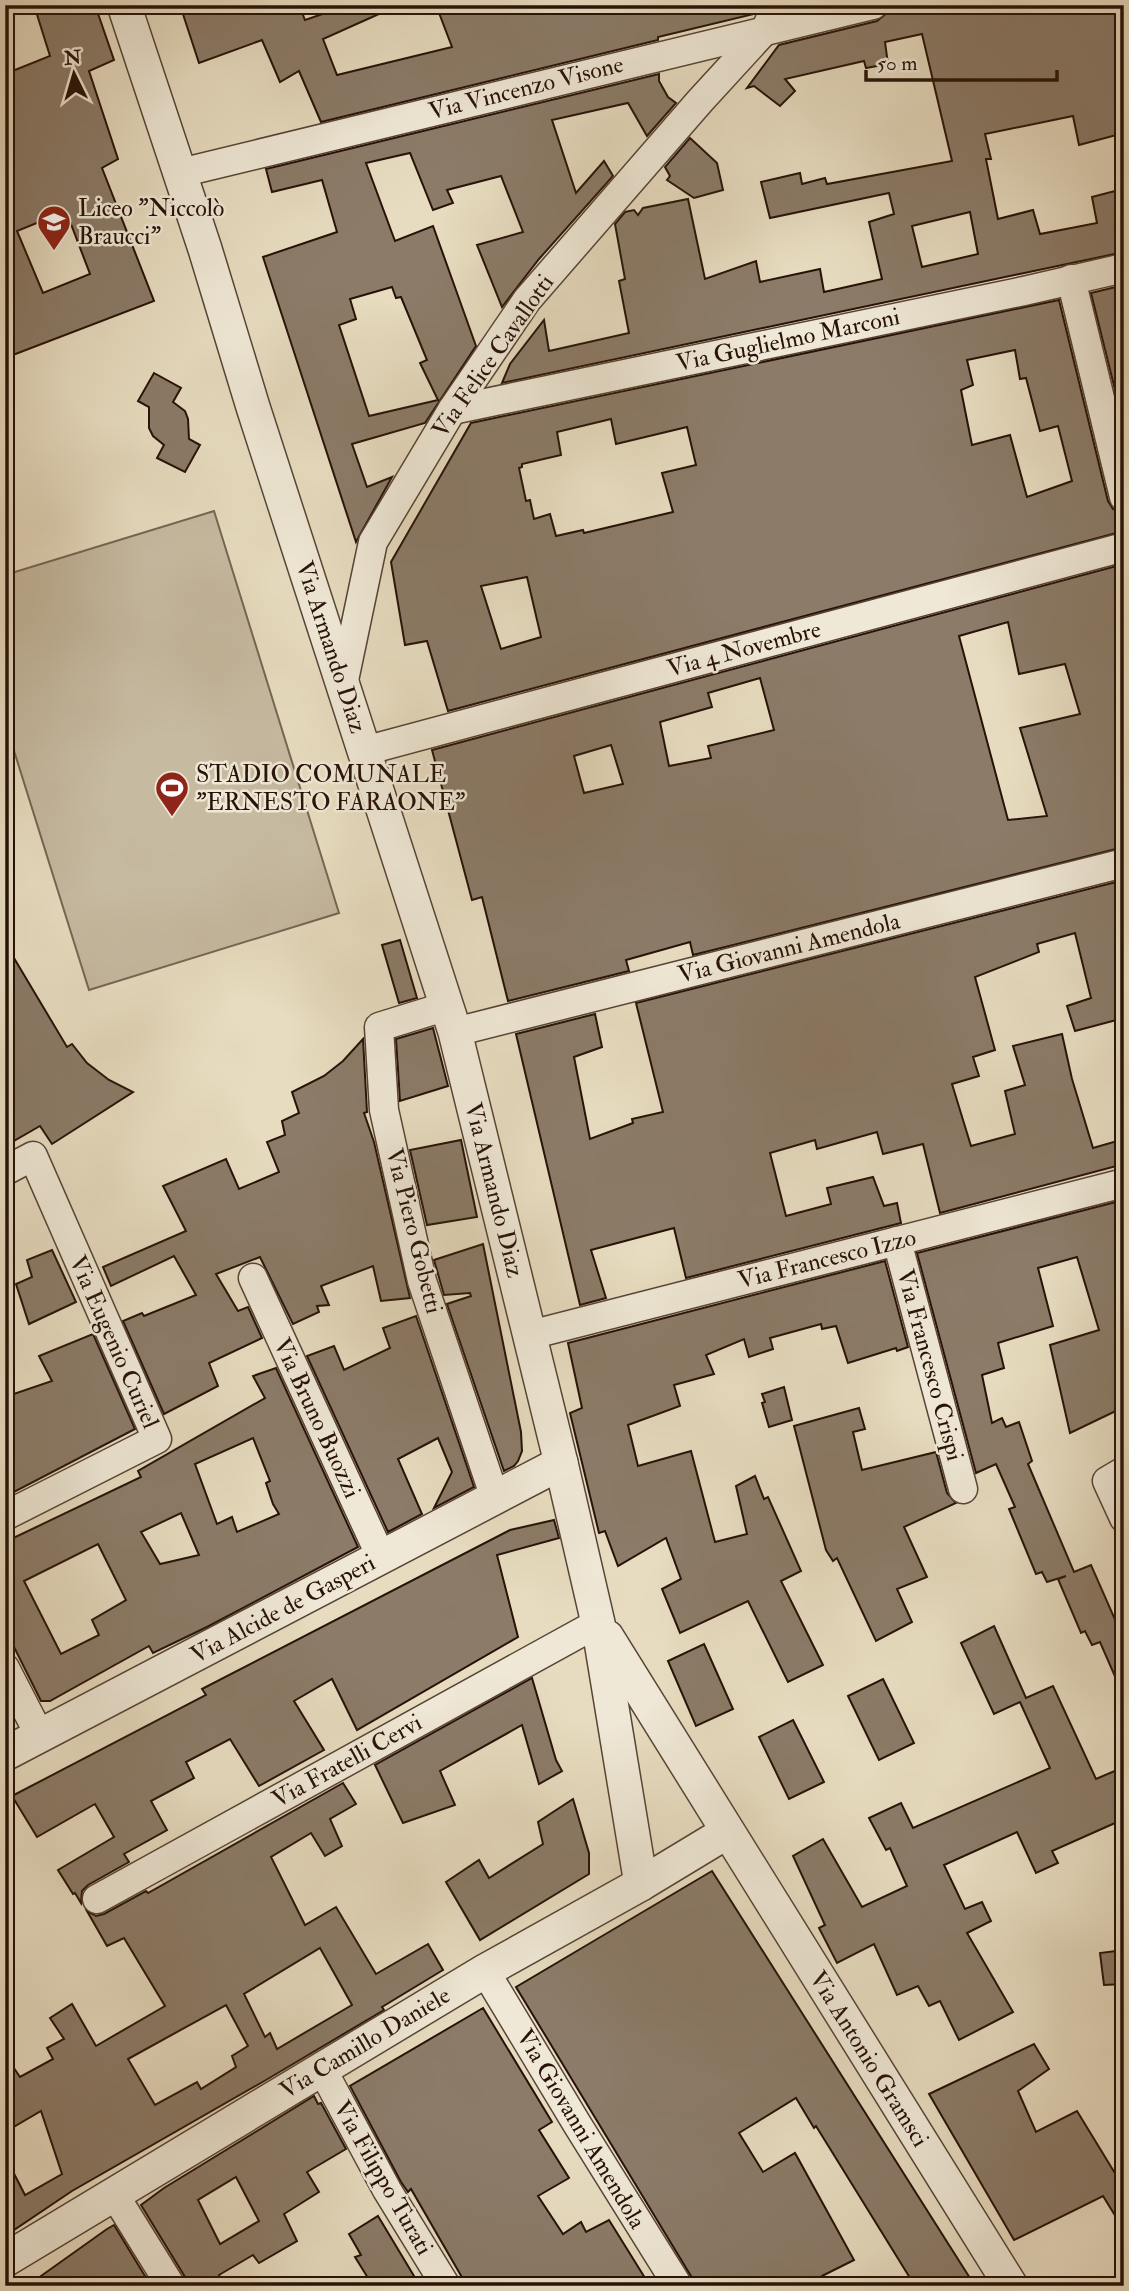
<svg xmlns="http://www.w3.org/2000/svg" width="1129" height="2291" font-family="'IM FELL Double Pica',serif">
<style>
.pitch{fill:#c6baa1;stroke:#766654;stroke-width:2}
.building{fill:#8b7b68;stroke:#271208;stroke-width:2;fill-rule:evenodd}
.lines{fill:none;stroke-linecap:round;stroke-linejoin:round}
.minor-casing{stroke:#574436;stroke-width:31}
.tertiary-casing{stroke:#574436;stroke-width:36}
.minor{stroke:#efe8d6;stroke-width:28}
.tertiary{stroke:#efe8d6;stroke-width:33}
.labels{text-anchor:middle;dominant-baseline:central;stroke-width:5;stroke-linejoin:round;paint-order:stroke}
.street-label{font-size:24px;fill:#271208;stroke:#efe8d6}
.poi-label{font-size:24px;fill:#271208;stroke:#efe8d6;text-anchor:start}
</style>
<rect width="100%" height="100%" fill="#e7dcc0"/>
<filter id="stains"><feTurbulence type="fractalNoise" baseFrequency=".00286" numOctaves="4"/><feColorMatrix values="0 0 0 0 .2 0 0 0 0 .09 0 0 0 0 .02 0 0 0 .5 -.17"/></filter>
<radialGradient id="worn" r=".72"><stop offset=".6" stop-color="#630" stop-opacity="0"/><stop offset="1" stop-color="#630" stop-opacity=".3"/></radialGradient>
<!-- pitch -->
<polygon class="pitch" points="214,511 339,913 89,990 5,722 5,575"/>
<!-- building -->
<g class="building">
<path d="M34,5H95L114,60L89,71L118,159L102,168L154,301L5,358V74L50,56ZM66,211L90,274L43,293L17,231Z"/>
<polygon points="180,5 299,5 305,20 349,5 399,5 323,39 337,75 452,47 436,5 756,5 756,9 754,14 658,37 658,40 321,122 299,71 280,82 262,40 199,63"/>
<path d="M919,5H1124V133L1079,145L1073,116L985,134L991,159H986L998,219L1033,210L1040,234L1097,223L1092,197L1115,191L1124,225V252L502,383L510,364L544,320L549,351L629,333L619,281L625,279L615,224L625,212L634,210L638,215L643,208L688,199L705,279L756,261L760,282L820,269L824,292L882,279L869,222L894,214L889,193L770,218L761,182L800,173L802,184L825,178L827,184L952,161L922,34L885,42L888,64L866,68L864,61L785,79L795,91L780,106L754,86L747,88L779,45L877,21L888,12ZM970,212L978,254L922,267L912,226Z"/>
<path d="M659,74V81L668,97L676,103L647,136L628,103L552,120L576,193L604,161L613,176L539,259L502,307L477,245L523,232L501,176L447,190L453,203L433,210L410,153L366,163L395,241L433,226L476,346L425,423L352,444L367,487L392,477L356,542L263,257L337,232L322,180L272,192L266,169ZM392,287L396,298L401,297L427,360L420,363L438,400L369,416L339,325L356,319L350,299Z"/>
<polygon points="690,138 717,163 723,190 694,198 667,180 670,176 665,167"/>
<polygon points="1124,285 1124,426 1091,293"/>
<path d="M1059,300L1108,501L1113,509L1123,513L1124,531L448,711L427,641L405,645L391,562L471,423ZM1015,350L1020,379L1026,378L1040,431L1058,426L1072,481L1027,497L1010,435L972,445L961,390L973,385L967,360ZM611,419L616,444L687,427L696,465L662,473L673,512L584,533L583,530L556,536L550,514L534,519L530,500L526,501L519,468L522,467V464L561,455L557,432ZM527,577L541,637L501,649L481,586Z"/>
<polygon points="154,373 181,388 173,402 185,411 188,419 189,439 200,445 185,472 157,458 164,445 153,436 149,428 149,407 138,401"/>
<path d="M1124,564V847L693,955L690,942L626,960L629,971L508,1001L482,897L472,900L432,750ZM1008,622L1019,674L1065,664L1080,714L1020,728L1047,816L1008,820L959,636ZM760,678L774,730L708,746L711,758L669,766L660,722L712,707L708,693ZM611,745L623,784L584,793L574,756Z"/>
<polygon points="1124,880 1124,1018 1075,1031 1067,1006 1091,998 1075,933 1037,944 1039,952 975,977 995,1050 973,1057 979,1076 952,1084 971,1146 1015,1134 1005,1091 1025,1085 1013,1046 1062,1034 1072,1079 1093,1148 1124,1139 1124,1164 940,1213 923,1144 883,1154 877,1132 817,1149 815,1140 770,1153 786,1216 831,1204 827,1188 873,1177 884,1206 897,1203 901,1223 686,1278 674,1228 591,1250 606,1298 580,1305 516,1034 595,1014 602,1047 574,1057 590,1139 633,1123 632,1119 663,1112 636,1003"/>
<polygon points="400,940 417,998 399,1003 382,945"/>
<polygon points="5,943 67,1047 72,1044 87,1063 109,1080 133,1092 52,1144 40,1126 5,1146"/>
<polygon points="433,1028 448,1086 400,1101 396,1039"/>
<polygon points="363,1039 367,1112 364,1113 374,1142 410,1298 381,1301 373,1266 321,1286 329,1305 317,1306 319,1312 293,1324 260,1257 216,1274 238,1311 248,1307 262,1338 209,1363 218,1386 164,1414 123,1321 142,1313 144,1316 196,1295 174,1256 111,1286 103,1267 186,1231 163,1186 226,1159 239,1189 279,1172 267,1142 285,1135 282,1121 299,1113 292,1092 324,1076 343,1061"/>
<polygon points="461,1140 477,1217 427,1225 410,1150"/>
<polygon points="1116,1202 1124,1233 1124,1407 1070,1433 1050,1345 1099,1330 1077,1257 1038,1268 1053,1326 998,1343 1004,1368 982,1375 992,1423 1002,1418 1006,1427 1019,1422 1032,1461 1028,1464 1074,1572 1091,1565 1124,1640 1124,1697 1100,1642 1092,1645 1085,1631 1081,1633 1058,1579 1066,1576 1047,1582 1042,1572 1036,1574 1009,1509 1015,1507 996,1464 976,1473 917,1253"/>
<polygon points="483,1244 521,1432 522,1451 518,1461 514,1466 504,1471 447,1304 471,1296 470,1293 444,1295 434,1260"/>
<polygon points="52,1250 76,1302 29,1324 16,1284 32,1277 27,1260"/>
<polygon points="885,1261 908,1347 897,1351 896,1348 848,1363 836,1326 822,1329 821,1324 770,1338 773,1349 749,1357 744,1339 706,1355 714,1374 674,1385 680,1406 628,1425 638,1466 691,1451 715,1542 747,1534 736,1486 755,1476 764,1499 768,1497 801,1571 781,1581 823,1665 788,1682 748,1601 680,1633 662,1589 681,1579 666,1538 618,1566 605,1531 599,1533 570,1413 582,1408 568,1343"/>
<polygon points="416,1316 474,1487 434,1508 452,1472 438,1438 398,1459 422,1514 388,1532 307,1356 334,1346 344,1370 390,1348 383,1328"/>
<polygon points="93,1334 135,1429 14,1492 5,1478 5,1397 52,1381 39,1356"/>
<path d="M276,1368L358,1547L207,1627L153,1653L149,1646L50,1701H41L5,1629V1542L141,1477L138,1471L265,1398L253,1376ZM253,1438L270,1481L266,1483L273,1504L279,1514L237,1532L232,1517L217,1524L195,1464ZM181,1513L199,1555L160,1564L141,1532ZM98,1544L126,1600L92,1620L99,1635L61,1654L24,1581Z"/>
<polygon points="784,1387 792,1420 769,1427 762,1403 765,1402 762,1394"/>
<polygon points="859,1408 865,1429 853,1432 862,1470 936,1452 947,1493 956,1503 904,1527 927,1577 897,1589 912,1622 876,1641 837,1558 833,1561 826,1550 794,1426"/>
<polygon points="554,1520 559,1538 497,1555 518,1637 357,1730 332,1679 294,1701 324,1750 259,1786 230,1739 186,1762 194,1778 151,1801 167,1830 124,1854 129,1862 88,1885 82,1891 81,1903 75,1893 73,1894 58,1870 114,1837 95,1804 37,1837 12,1796 206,1695 202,1689 510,1530"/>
<polygon points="994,1626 1026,1698 1053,1686 1096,1779 1124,1767 1124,1819 1052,1851 1058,1863 1036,1873 1017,1832 944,1865 965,1909 982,1902 991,1921 967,1933 1013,2012 959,2040 940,2001 929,2006 918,1986 897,1995 874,1944 837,1963 819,1928 825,1925 793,1856 823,1839 862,1907 907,1886 890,1848 886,1850 869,1818 901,1803 913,1828 1050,1768 1020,1702 994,1714 961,1643"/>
<polygon points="704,1644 733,1709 696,1726 668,1661"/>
<polygon points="532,1678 556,1760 562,1771 539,1784 522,1725 440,1771 455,1805 403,1823 375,1765"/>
<polygon points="883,1679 914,1743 879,1760 848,1696"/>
<polygon points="793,1720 824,1782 789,1799 759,1737"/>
<path d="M343,1783L356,1804L330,1819L342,1846L325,1856L311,1833L271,1857L305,1925L336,1907L376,1974L428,1944L443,1970L382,2007L384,2010L266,2080L72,2191L5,2236V2156L25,2195L62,2174L41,2111L5,2132V2055L20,2077L53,2059L47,2048L64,2039L50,2018L72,2004L96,2046L165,2006L124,1938L107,1946L87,1911L96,1916L104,1914L146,1891L148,1893ZM320,1948L352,2005L277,2049L270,2033L265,2037L244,1994ZM226,2005L248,2046L232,2056L236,2067L201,2089L197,2082L155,2105L128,2059Z"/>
<polygon points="573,1799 589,1853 589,1874 480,1940 446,1882 479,1860 489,1878 543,1844 538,1822"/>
<polygon points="712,1871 975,2286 915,2286 816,2126 814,2128 796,2098 739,2133 763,2172 795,2153 854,2260 822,2276 828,2286 697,2286 516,1987"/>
<polygon points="1124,1950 1124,1984 1104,1985 1100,1953"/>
<polygon points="483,2008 552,2122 539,2130 569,2178 538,2196 563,2234 581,2222 586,2232 609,2220 650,2286 467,2286 411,2189 408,2192 401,2182 350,2086"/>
<polygon points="1034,2044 1049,2069 1018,2091 1036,2132 1077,2111 1124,2188 1124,2230 1103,2196 1014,2240 929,2094"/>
<path d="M314,2096L318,2104L321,2103L346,2149L307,2172L319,2192L284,2214L297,2241L259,2263L253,2255L219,2275L225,2286H188L185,2277L141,2205L164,2188ZM236,2177L259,2221L220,2244L198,2200Z"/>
<polygon points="378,2216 420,2286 373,2286 355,2257 361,2255 349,2234"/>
<polygon points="114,2225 151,2286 27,2286 107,2229"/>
</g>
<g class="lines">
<!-- minor casing -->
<g class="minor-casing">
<g id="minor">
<polyline points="180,173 873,5"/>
<polyline points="1071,279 1124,497"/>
<polyline points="452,410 1024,291 1124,268"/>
<polyline points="343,685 373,542 452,410 527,300 700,101 766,29 776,5"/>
<polyline points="364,751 1124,547"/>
<polyline points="447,1006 379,1027 384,1110 422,1281 495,1498"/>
<polyline points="455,1032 1124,863"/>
<polyline points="5,1171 33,1156 157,1439 5,1516"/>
<polyline points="897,1241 963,1489"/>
<polyline points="253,1278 381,1557"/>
<polyline points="530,1335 1124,1183"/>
<polyline points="1124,1471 1107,1481 1124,1518"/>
<polyline points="5,1668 40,1736"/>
<polyline points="97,1899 598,1623"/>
<polyline points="485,1971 577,2124 678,2286"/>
<polyline points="322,2069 387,2190 446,2286"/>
<polyline points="114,2194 171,2286"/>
</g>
</g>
<!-- tertiary casing -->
<g class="tertiary-casing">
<g id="tertiary">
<polyline points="124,5 205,249 253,407 455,1032 561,1463 598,1623 641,1884"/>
<polyline points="607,1637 1011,2286"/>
<polyline points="5,1754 561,1463"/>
<polyline points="5,2260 485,1971 641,1884 727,1832"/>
</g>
</g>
<!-- minor -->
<use href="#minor" class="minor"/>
<!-- tertiary -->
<use href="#tertiary" class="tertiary"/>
</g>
<!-- icons -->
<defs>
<g id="school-pin" transform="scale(1.75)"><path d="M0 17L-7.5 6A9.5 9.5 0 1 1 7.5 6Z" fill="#8f2418" stroke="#efe8d6"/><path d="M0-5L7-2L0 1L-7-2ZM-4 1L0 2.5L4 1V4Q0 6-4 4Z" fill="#fff"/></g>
<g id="stadium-pin" transform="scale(1.75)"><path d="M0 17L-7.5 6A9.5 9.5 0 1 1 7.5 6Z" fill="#8f2418" stroke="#efe8d6"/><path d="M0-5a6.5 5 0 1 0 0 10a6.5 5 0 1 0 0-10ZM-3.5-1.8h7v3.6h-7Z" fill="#fff"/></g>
</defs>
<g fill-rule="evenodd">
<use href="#school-pin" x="54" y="222"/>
<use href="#stadium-pin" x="172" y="788"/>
</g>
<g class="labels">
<!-- street labels -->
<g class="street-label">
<text transform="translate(526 88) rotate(-14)">Via Vincenzo Visone</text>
<text transform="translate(788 340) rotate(-12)">Via Guglielmo Marconi</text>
<text transform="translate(493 356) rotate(-55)">Via Felice Cavallotti</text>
<text transform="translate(331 647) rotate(72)">Via Armando Diaz</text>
<text transform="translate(744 649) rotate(-15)">Via 4 Novembre</text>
<text transform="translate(789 948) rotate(-14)">Via Giovanni Amendola</text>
<text transform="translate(494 1190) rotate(76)">Via Armando Diaz</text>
<text transform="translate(414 1231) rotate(76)">Via Piero Gobetti</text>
<text transform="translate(827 1259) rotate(-14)">Via Francesco Izzo</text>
<text transform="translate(114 1342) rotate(66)">Via Eugenio Curiel</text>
<text transform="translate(930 1365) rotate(75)">Via Francesco Crispi</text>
<text transform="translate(317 1418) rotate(65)">Via Bruno Buozzi</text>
<text transform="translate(283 1609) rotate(-28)">Via Alcide de Gasperi</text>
<text transform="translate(347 1761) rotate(-29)">Via Fratelli Cervi</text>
<text transform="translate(365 2043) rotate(-31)">Via Camillo Daniele</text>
<text transform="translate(869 2059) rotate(58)">Via Antonio Gramsci</text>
<text transform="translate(581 2129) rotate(59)">Via Giovanni Amendola</text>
<text transform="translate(383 2178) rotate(60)">Via Filippo Turati</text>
</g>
<!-- poi labels -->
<g class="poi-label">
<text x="78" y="208">Liceo "Niccolò<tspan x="78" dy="28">Braucci"</tspan></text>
<text x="196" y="774">STADIO COMUNALE<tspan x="196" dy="28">"ERNESTO FARAONE"</tspan></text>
</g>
</g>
<!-- margin -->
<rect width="1129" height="2291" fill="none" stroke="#e7dcc0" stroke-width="28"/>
<rect x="7" y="7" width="1115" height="2277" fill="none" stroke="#271208" stroke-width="3.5"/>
<rect x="14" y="14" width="1101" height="2263" fill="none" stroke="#271208" stroke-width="2"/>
<!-- north arrow -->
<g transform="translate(74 74) rotate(355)" stroke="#efe8d6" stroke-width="5" paint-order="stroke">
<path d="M0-5L12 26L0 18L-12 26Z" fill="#271208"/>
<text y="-10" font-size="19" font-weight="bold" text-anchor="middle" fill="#271208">N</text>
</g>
<!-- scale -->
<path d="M866 70v10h191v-10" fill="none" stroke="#271208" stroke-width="3.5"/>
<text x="877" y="70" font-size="21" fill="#271208" stroke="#efe8d6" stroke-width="5" paint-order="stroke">50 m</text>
<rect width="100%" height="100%" filter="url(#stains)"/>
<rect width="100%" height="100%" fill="url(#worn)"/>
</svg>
